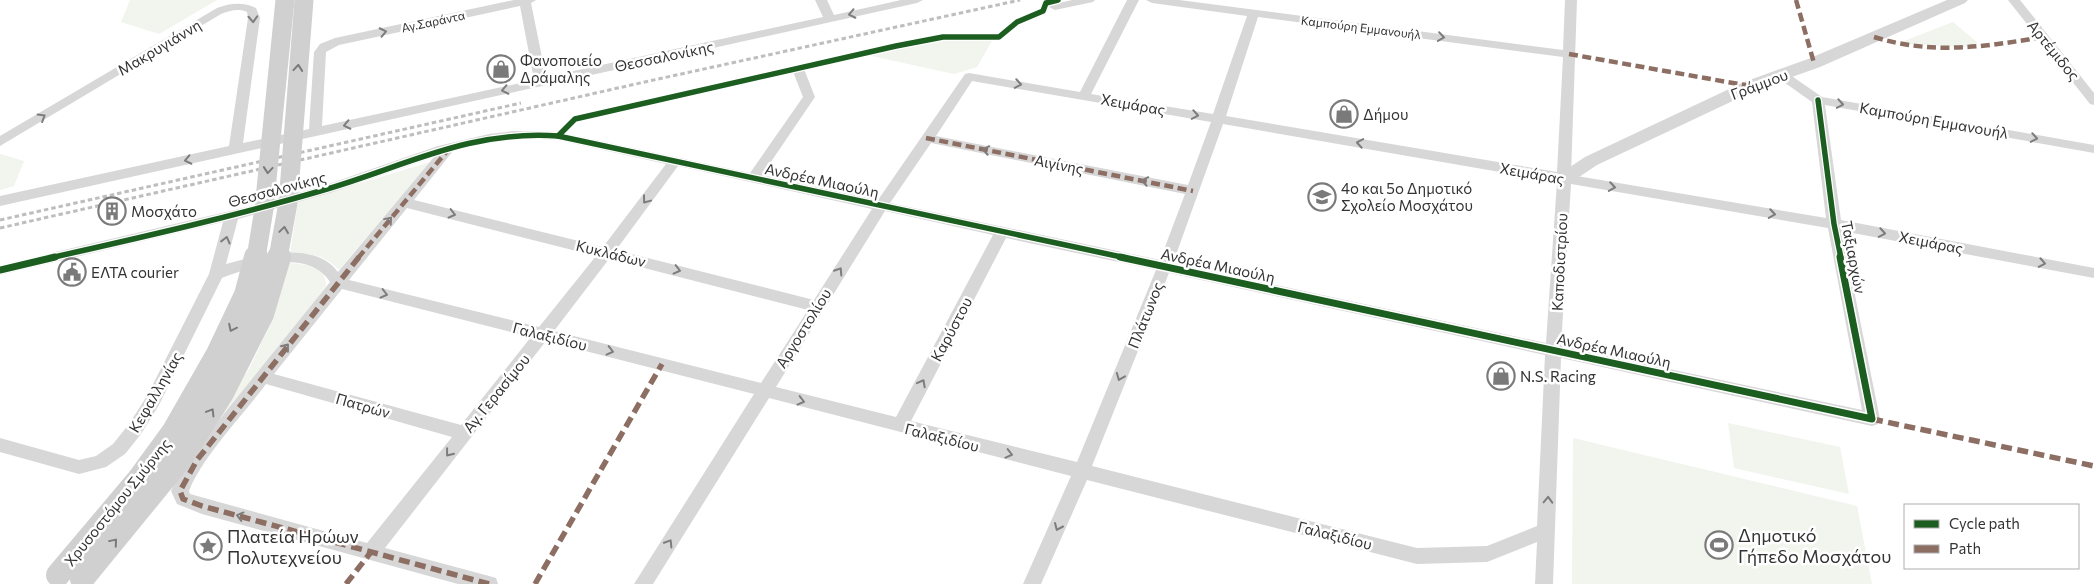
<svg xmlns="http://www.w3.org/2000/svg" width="2094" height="584" font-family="Commissioner,sans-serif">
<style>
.green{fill:#f1f5ed}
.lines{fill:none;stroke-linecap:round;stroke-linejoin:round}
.minor{fill:#d7d7d7;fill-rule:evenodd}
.tertiary{fill:#d7d7d7;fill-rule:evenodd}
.rail{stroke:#bebebe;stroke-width:3;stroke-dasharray:4.5 3;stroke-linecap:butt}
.secondary-bridge-far1{stroke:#d0d0d0;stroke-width:19}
.secondary-bridge{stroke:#d0d0d0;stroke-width:24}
.quiet-far1{stroke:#8d6e63;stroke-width:4.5;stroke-dasharray:9 4.5;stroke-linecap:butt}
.quiet{stroke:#8d6e63;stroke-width:5.5;stroke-dasharray:11 5.5;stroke-linecap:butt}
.cycleway-far1-casing{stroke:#fff;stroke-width:8}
.cycleway-casing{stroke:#fff;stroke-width:10}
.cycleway-far1{stroke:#1b5e20;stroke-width:5.5}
.cycleway{stroke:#1b5e20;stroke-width:7}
.oneway{stroke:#7d7d7d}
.oneway2{stroke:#7a7a7a}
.labels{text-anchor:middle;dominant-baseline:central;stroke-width:5;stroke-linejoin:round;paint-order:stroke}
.far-street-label{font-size:12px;fill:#333;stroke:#fff}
.street-label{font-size:15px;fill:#333;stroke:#fff}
.poi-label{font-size:15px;fill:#333;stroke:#fff;text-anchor:start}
.near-poi-label{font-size:18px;fill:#333;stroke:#fff;text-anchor:start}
</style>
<rect width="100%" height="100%" fill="#fff"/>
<!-- green -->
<g class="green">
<polygon points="130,0 217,0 159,34 121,22"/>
<polygon points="1953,22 1978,43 1965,47 1905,44 1904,41"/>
<polygon points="943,39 993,39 977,67 954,74 867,55"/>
<polygon points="0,154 24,161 14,186 0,190"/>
<path d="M430,162L339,270C326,255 309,253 290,253L298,202Z"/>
<path d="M289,263C304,264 327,266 326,286L228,416L219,415L249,369L270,325Z"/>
<polygon points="1728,423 1840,447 1849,494 1734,468"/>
<polygon points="1573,438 1857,506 1872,584 1572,584"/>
</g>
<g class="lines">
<!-- minor -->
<g class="minor">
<path d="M514,0H536L531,3L546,77L823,17L815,0H827L834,15L901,0H923L917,3L0,206V196L229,146L248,18L247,12C238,8 229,11 221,14L0,146V136L217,8C231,3 243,2 256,8L260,18L243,143L309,129L314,52L320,44L335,38ZM520,6L534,80L322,126L326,52L339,45Z"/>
<polygon points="1072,0 1095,0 1093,2 1055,10 1049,7 1051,5"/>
<path d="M1127,0H1139L1091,94L1213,114L1247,16L1152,3L1146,0H1179L1563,50L1565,0H1577L1571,175L1826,218L1812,102L1778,78L1776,75L1778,72H1786L1822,97L2094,145V153L1825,105L1841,220L2094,268V278L1842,231L1880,419L1878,424L1872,426L1561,358L1553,584H1535L1537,542L1487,562L1417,564L1087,480L1041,584H1023L1071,476L769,398L653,584H634L754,394L546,341L385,548L489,576L496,578L498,584H458L202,514L177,504L171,491L177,477L191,455L330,282C308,248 252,266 222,278L159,405L141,434L125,454L106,467L79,474L0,452V438L79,460L96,456L113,444L129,424L147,396L209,274L223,222L0,275V265L247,207L323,186L438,146L489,134L513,131L558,132L750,173L803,97L792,69L798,65L804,69L815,97L762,175L878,200L965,74L969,73L1080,92ZM1258,17L1563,57L1557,172L1226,116ZM972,81L1211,122L1188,185L936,136ZM1223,124L1557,182L1546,343L1173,263ZM524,138L558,140L666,164L603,247L414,200L453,151L489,142ZM931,143L1185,194L1160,260L890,203ZM434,157L338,272C315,240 257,255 226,264L238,219L333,192ZM678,166L872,209L814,300L616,250ZM1571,184L1828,228L1862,410L1561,346ZM407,208L596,256L539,327L349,280ZM885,211L993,235L896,417L776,387ZM1006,238L1156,270L1077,462L911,421ZM609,259L808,310L761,383L554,331ZM1169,273L1545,355L1537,526L1487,546L1417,548L1092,466ZM342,289L531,337L461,425L274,374ZM266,384L452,437L367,543L190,494L189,491C202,457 243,415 266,384Z"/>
<polygon points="2008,0 2020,0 2094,93 2094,105 2090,104"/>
</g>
<!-- tertiary -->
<polygon class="tertiary" points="1947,0 1968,0 1965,3 1820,67 1756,90 1597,165 1570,183 1564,185 1558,183 1555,179 1558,175 1585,157 1744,82 1808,59"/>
<!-- rail -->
<g class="rail">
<polyline points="0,220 521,103"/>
<polyline points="0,228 649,81 1020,0"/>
</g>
<!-- secondary-bridge-far1 -->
<g class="secondary-bridge-far1">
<polyline points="256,258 264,209 285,0"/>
<polyline points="278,258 288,203 304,0"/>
</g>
<!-- secondary-bridge -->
<g class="secondary-bridge">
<polyline points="58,575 139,479 174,431 218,354 246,295 256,257"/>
<polyline points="82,579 181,458 222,393 262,314 279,257"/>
</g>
<!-- quiet-far1 -->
<g class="quiet-far1">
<polyline points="1796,0 1814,63"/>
<path d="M1874,37C1932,55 1984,47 2043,37"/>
<polyline points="1569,54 1750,86"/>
<polyline points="926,138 1193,191"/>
<polyline points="358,258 448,150"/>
</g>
<!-- quiet -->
<g class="quiet">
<polyline points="359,257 197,460 180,491 183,499 202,506 489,584"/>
<polyline points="1872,419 2094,466"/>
<polyline points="346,584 371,552"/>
<polyline points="535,584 662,364"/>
</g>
<!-- cycleway-far1 casing -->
<g class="cycleway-far1-casing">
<g id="cycleway-far1">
<polyline points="1818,100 1834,224 1841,258"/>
<polyline points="558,136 575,119 896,46 943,37 999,37 1017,22 1043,11 1046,3 1058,0"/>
<path d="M50,258C143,237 236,216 327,189C408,165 469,130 558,136L1126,258"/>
</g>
</g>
<!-- cycleway casing -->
<g class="cycleway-casing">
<g id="cycleway">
<polyline points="1120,257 1872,419 1840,257"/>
<polyline points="0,270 55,257"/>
</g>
</g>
<!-- cycleway-far1 -->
<use href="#cycleway-far1" class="cycleway-far1"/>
<!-- cycleway -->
<use href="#cycleway" class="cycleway"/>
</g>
<!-- one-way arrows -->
<defs><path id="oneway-chevron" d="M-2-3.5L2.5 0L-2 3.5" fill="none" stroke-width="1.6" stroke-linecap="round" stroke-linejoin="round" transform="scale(1.25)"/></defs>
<g class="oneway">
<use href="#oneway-chevron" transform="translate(852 14) rotate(168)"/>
<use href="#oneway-chevron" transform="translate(253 19) rotate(87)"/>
<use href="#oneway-chevron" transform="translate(383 32) rotate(-12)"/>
<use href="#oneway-chevron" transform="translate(1441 37) rotate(8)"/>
<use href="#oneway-chevron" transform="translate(1018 84) rotate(10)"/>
<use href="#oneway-chevron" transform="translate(505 90) rotate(168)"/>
<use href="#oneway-chevron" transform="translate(1840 104) rotate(10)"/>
<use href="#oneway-chevron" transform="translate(1195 115) rotate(10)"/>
<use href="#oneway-chevron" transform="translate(42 117) rotate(-31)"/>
<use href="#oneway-chevron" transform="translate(347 125) rotate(168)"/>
<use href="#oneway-chevron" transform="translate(2034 138) rotate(10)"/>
<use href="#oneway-chevron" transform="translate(1360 143) rotate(-170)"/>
<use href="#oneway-chevron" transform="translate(986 150) rotate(-169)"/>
<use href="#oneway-chevron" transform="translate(188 160) rotate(168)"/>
<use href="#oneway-chevron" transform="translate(1145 181) rotate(-169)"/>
<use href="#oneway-chevron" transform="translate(1612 187) rotate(9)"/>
<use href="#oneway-chevron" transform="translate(646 200) rotate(127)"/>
<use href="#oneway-chevron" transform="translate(452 214) rotate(14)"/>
<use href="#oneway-chevron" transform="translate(1772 214) rotate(9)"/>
<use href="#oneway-chevron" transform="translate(389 220) rotate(-50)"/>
<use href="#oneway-chevron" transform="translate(1882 233) rotate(10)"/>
<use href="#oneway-chevron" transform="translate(226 240) rotate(-76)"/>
<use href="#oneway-chevron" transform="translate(2042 263) rotate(11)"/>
<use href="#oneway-chevron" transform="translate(677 270) rotate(14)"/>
<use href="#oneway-chevron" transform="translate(839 271) rotate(-57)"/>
<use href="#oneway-chevron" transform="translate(384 294) rotate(14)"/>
<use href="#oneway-chevron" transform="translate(286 347) rotate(-52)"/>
<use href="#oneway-chevron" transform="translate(610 351) rotate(14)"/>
<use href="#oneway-chevron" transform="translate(1120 377) rotate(112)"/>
<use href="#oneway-chevron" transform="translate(922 383) rotate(-62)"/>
<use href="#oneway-chevron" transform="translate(801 401) rotate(14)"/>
<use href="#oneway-chevron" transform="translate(449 453) rotate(128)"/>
<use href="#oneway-chevron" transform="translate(1009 454) rotate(14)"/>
<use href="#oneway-chevron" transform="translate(1548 500) rotate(-88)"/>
<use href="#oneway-chevron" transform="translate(240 516) rotate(-165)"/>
<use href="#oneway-chevron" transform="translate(1058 527) rotate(114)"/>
<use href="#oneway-chevron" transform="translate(669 543) rotate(-58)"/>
</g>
<g class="oneway2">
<use href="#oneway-chevron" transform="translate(298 68) rotate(-85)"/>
<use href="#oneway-chevron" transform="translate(268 170) rotate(95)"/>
<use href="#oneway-chevron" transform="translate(284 230) rotate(-82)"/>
<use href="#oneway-chevron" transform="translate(232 328) rotate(116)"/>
<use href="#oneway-chevron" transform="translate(211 412) rotate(-59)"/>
<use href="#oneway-chevron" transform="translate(114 542) rotate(-50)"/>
</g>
<!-- icons -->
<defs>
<g id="shop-ring" transform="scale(1.4375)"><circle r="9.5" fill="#fff" stroke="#7a7a7a" stroke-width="1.5"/><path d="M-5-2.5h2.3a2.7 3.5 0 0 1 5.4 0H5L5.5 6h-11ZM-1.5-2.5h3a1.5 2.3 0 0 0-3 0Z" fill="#7a7a7a"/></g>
<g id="school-ring" transform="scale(1.4375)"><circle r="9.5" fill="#fff" stroke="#7a7a7a" stroke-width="1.5"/><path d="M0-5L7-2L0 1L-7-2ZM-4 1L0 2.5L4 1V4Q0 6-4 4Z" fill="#7a7a7a"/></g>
<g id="building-ring" transform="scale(1.4375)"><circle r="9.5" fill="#fff" stroke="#7a7a7a" stroke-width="1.5"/><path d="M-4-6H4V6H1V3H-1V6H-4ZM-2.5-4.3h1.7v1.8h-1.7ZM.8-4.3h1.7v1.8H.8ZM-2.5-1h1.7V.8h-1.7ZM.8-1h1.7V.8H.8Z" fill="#7a7a7a"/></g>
<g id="civic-ring" transform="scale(1.4375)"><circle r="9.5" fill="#fff" stroke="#7a7a7a" stroke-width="1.5"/><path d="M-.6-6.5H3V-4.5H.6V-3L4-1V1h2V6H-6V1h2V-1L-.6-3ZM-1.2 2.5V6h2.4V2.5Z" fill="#7a7a7a"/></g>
<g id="stadium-ring" transform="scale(1.4375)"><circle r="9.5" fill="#fff" stroke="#7a7a7a" stroke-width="1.5"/><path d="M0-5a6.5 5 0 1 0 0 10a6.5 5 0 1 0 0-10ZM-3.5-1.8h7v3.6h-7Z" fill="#7a7a7a"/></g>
<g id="sight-ring" transform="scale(1.4375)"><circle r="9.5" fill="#fff" stroke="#7a7a7a" stroke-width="1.5"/><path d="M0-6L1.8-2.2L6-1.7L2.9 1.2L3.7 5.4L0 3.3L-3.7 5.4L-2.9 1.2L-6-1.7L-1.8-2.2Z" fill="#7a7a7a"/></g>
</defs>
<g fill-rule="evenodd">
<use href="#shop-ring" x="501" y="69"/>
<use href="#shop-ring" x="1344" y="114"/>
<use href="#school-ring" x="1322" y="197"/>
<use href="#building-ring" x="112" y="211"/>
<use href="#civic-ring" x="72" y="272"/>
<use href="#shop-ring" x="1501" y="376"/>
<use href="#stadium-ring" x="1719" y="545"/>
<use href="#sight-ring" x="208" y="546"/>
</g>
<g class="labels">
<!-- far-street labels -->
<g class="far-street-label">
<text transform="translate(433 21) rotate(-12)">Αγ.Σαράντα</text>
<text transform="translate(1361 27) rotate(7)">Καμπούρη Εμμανουήλ</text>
</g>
<!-- street labels -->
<g class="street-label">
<text transform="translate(159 47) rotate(-31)">Μακρυγιάννη</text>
<text transform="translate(2054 50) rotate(51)">Αρτέμιδος</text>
<text transform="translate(664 56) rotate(-12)">Θεσσαλονίκης</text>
<text transform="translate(1759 84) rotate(-21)">Γράμμου</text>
<text transform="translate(1133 104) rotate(10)">Χειμάρας</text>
<text transform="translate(1934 120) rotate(10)">Καμπούρη Εμμανουήλ</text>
<text transform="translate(1059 164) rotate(11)">Αιγίνης</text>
<text transform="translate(1532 173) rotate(10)">Χειμάρας</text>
<text transform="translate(822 180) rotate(12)">Ανδρέα Μιαούλη</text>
<text transform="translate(277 189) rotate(-15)">Θεσσαλονίκης</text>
<text transform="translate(1931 242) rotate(11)">Χειμάρας</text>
<text transform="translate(611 253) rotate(14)">Κυκλάδων</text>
<text transform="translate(1854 257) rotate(79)">Ταξιαρχών</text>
<text transform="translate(1559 262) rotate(-87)">Καποδιστρίου</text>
<text transform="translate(1218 265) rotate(12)">Ανδρέα Μιαούλη</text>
<text transform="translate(1145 315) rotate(-68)">Πλάτωνος</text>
<text transform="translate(803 328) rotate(-58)">Αργοστολίου</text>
<text transform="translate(951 329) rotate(-62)">Καρύστου</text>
<text transform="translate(550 336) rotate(14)">Γαλαξιδίου</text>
<text transform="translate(1614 350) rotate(12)">Ανδρέα Μιαούλη</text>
<text transform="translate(155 392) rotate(-60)">Κεφαλληνίας</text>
<text transform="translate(496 393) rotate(-51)">Αγ. Γερασίμου</text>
<text transform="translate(363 405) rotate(16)">Πατρών</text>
<text transform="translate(942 437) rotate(14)">Γαλαξιδίου</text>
<text transform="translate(117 502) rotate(-51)">Χρυσοστόμου Σμύρνης</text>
<text transform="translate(1335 535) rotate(14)">Γαλαξιδίου</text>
</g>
<!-- poi labels -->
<g class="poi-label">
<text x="520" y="60">Φανοποιείο<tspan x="520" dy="17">Δράμαλης</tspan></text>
<text x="1363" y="114">Δήμου</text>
<text x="1341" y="188">4ο και 5ο Δημοτικό<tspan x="1341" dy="17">Σχολείο Μοσχάτου</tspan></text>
<text x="131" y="211">Μοσχάτο</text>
<text x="91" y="272">ΕΛΤΑ courier</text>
<text x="1520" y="376">N.S. Racing</text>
</g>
<!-- near-poi labels -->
<g class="near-poi-label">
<text x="1738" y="535">Δημοτικό<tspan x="1738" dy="21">Γήπεδο Μοσχάτου</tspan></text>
<text x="227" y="536">Πλατεία Ηρώων<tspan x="227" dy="21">Πολυτεχνείου</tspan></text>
</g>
</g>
<!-- legend -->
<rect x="1904" y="504" width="175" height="65" fill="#ffffff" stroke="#adadad"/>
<rect x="1914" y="520" width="25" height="8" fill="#1b5e20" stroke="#adadad"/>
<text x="1949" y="529" font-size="15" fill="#333333">Cycle path</text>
<rect x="1914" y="545" width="25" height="8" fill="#8d6e63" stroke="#adadad"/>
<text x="1949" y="554" font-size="15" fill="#333333">Path</text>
</svg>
